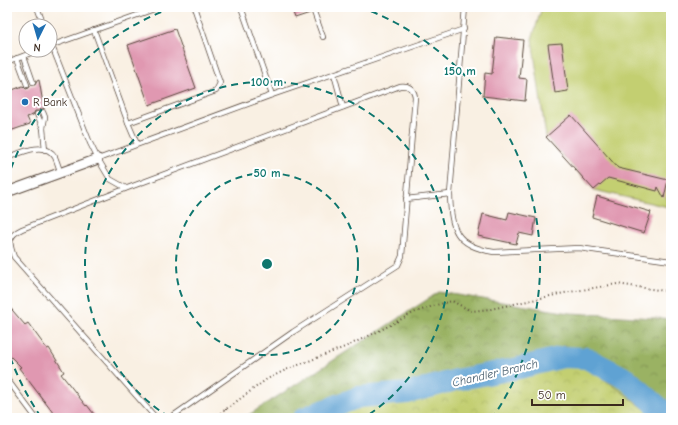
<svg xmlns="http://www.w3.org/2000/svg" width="678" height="425" font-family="'Comic Neue',sans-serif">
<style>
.forest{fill:url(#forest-crowns);stroke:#6a6e40}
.park{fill:url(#park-crowns);stroke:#7f7c48}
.pitch{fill:#c3cf71;stroke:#7f7c48}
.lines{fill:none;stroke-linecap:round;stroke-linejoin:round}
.river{stroke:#5fa2d3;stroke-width:22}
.building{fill:#e098b1}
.lane-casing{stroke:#58483c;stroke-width:6}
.street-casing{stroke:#58483c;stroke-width:11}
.path{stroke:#58483c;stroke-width:2;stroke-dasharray:1 3;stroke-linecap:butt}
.lane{stroke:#fff;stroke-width:4.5}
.street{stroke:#fff;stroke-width:9}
.ring{fill:none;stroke:#0f766e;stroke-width:2;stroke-dasharray:7 5}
.poi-dot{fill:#1f6fb2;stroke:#fff;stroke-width:1.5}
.labels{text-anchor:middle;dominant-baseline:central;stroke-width:4;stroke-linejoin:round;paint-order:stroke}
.poi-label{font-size:11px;fill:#3b2a1e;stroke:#fff;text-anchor:start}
.water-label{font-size:12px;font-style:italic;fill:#4b606f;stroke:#fff}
.centre{fill:#0f766e;stroke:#fff;stroke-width:2}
.ring-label{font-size:12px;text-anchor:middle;font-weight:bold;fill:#0f766e;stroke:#fff;stroke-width:4;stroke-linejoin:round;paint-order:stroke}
</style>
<defs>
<pattern id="forest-crowns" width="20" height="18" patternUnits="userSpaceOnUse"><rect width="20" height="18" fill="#9ab263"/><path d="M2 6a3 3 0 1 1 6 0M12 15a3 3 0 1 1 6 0" fill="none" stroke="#7f9151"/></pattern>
<pattern id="park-crowns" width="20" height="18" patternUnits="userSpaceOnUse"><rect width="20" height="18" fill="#c3cf71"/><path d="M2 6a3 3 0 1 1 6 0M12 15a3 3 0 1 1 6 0" fill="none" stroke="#a8b261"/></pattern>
</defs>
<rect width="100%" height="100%" fill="#fff"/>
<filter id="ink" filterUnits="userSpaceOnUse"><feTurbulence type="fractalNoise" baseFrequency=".025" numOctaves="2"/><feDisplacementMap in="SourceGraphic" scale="8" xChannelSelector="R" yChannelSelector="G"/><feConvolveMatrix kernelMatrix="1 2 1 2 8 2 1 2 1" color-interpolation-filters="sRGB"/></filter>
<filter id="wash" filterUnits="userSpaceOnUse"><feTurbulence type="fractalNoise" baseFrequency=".012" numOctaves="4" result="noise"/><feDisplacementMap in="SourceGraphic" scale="16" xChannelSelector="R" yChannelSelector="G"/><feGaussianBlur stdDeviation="0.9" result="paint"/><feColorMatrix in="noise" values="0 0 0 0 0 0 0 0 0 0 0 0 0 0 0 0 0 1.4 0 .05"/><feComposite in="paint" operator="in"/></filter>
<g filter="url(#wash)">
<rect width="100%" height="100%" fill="#f9f0e3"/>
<!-- forest -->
<polygon class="forest" points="439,292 570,313 671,319 671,418 244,418"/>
<!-- park -->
<polygon class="park" points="583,363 657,418 334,418 360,401 420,398 523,373"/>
<!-- pitch -->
<polygon class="pitch" points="542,7 671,7 671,197 666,197 668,207 594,190 546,137 532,39"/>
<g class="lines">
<!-- river -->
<polyline class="river" points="304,418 359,397 408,393 456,380 519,368 563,357 586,358 627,379 671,418"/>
</g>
<g id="blocks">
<!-- building -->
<g class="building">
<polygon points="291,7 323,7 323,8 317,10 313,8 311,10 310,13 295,18"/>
<polygon points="175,29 196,88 149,105 128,45"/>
<polygon points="496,37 523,40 519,78 527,79 525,101 483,96 485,73 492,74"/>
<polygon points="562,43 568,91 555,93 548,44"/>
<polygon points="39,80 44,109 41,109 39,111 35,111 33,115 27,117 30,124 7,132 7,92 23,86 26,89 29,88 31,85 35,85 37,81"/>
<polygon points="571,115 618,168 668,180 664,198 658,187 657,191 608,178 594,190 546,137"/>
<polygon points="597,196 651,212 644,233 592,217"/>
<polygon points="509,212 536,218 533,236 519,233 516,244 478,236 483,214 507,220"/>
<polygon points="7,304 25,325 28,323 47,349 49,348 64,372 61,374 86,406 87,405 97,418 57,418 19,368 21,367 7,353"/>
</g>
</g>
</g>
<g filter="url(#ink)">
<use href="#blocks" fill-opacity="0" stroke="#58483c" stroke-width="1"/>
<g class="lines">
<!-- lane casing -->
<g class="lane-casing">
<g id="lane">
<polyline points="37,7 44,26"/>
<polyline points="241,7 272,95"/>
<path d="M465,7L450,194C451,229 455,246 494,252L579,248L671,261"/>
<polyline points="314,12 323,37"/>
<polyline points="94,30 128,123 216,91 220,83 194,7"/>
<polyline points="50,41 90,143 98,159 272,95 464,29"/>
<polyline points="50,46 160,7"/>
<polyline points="24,56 33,82"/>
<polyline points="17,58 27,85"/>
<polyline points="7,62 39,50"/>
<polyline points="334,74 343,107"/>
<polyline points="37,114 43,128 45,150"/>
<polyline points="128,123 137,144"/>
<polyline points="43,128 45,117 43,112"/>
<path d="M7,158C20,153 45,140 55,157C57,162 59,167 60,172"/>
<polyline points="98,159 110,179 126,188"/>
<polyline points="406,199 450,194"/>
<polyline points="7,379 36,418"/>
<path d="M156,418L14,257C9,243 7,236 22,229L130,187L400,86C408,85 414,88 415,97L402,256L398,265L293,332L170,418"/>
</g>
</g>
<!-- street casing -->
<g class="street-casing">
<polyline id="street" points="7,192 98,159"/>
</g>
<!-- path -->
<g class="path">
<polyline points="214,418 267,379 288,369 345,347 377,332 413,313 436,305 452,301 471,311 491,309 564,293 617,284 665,291 671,293"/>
<polyline points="226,418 226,409"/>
</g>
<!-- lane -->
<use href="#lane" class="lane"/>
<!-- street -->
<use href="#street" class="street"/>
</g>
</g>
<!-- distance rings -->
<g class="ring">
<circle cx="267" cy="264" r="91"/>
<path d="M169 417A182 182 0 1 1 365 417"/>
<path d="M41 417A273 273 0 0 1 7 348M7 180A273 273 0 0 1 174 7M360 7A273 273 0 0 1 493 417"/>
</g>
<!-- markers -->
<circle class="poi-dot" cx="25" cy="102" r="4"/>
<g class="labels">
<!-- poi labels -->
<g class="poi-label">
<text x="33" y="102">R Bank</text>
</g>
<!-- water labels -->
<g class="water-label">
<text transform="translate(495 373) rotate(-13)">Chandler Branch</text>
</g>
</g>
<circle cx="267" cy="264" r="6" class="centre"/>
<g class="ring-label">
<text x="460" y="75">150 m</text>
<text x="267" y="86">100 m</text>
<text x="267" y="177">50 m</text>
</g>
<!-- margin -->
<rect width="678" height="425" fill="none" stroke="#fff" stroke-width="24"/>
<!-- north arrow -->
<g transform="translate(38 38) rotate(185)"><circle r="19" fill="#ffffff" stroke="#b1aaa5"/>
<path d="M0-3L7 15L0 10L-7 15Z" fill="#1f6fb2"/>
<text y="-6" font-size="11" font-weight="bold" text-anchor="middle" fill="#3b2a1e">N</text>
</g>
<!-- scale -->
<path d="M532 399v6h91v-6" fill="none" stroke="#3b2a1e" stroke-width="2"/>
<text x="538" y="399" font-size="12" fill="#3b2a1e" stroke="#ffffff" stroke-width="3" paint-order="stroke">50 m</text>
</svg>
